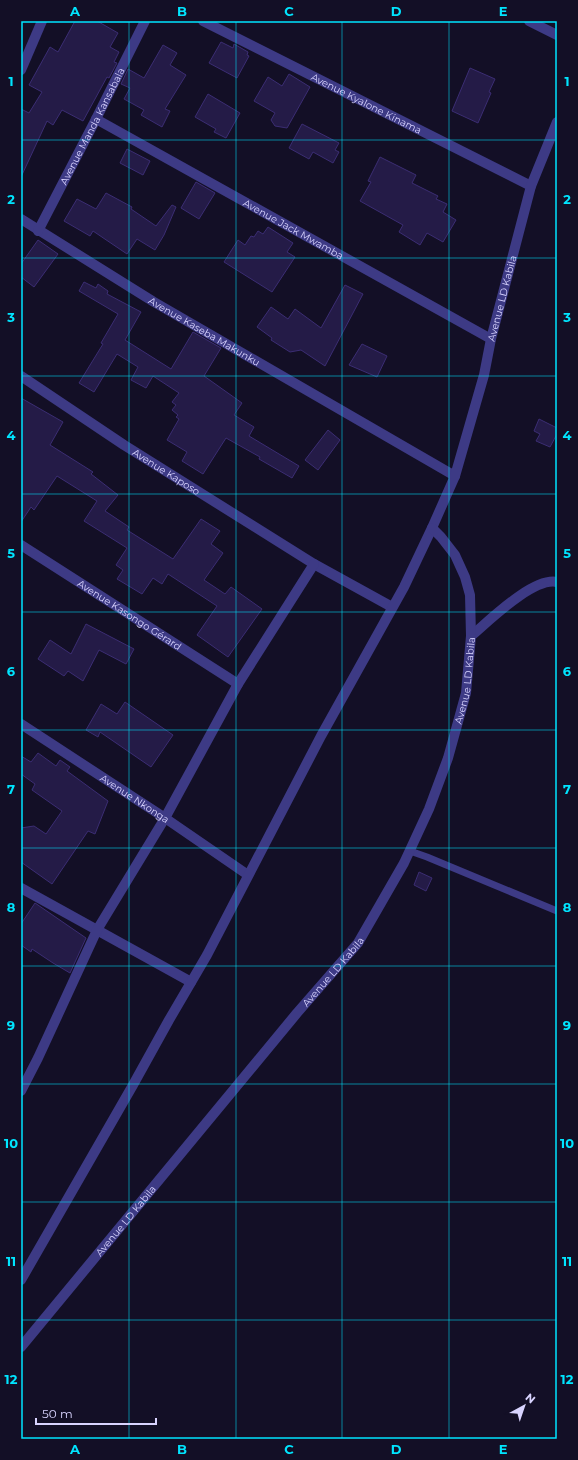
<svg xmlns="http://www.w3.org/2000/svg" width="578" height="1460" font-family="Montserrat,sans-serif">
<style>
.building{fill:#241b47;stroke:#3b2d73}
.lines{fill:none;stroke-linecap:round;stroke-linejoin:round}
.service{stroke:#3d3a85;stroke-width:7}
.minor{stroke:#3d3a85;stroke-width:10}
.grid{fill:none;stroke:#00e5ff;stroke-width:1;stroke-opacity:0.55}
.labels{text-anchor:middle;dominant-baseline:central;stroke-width:3;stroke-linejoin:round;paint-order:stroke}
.street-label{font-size:10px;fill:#d9d4ff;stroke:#130f26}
.neatline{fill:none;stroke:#00e5ff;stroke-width:1.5}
.grid-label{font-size:13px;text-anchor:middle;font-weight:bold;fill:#00e5ff}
</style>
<rect width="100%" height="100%" fill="#130f26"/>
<!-- building -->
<g class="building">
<polygon points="75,21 97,21 118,33 110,47 119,52 114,62 117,63 109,78 107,77 83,121 62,110 53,125 47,121 21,177 21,109 29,113 42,92 29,85 50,47 58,52"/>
<polygon points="221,42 233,48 234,44 248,52 247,55 249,56 237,78 209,63"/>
<polygon points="163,45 177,53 170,65 186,75 165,109 170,111 162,127 141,115 144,110 124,99 130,88 121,84 128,69 144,78"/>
<polygon points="470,68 495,79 489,92 491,93 478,123 452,111"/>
<polygon points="289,74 310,87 287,128 275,126 271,120 275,113 254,101 268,77 282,86"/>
<polygon points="208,94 240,113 226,138 214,132 216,129 195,117"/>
<polygon points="302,124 339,143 335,150 339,152 333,163 313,152 309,159 289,148"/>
<polygon points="127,149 150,161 143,175 120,163"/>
<polygon points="380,157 416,175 412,183 438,196 436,199 447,204 443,212 456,220 443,242 427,233 420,245 399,232 403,225 360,201 371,182 368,181"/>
<polygon points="196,182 215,193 199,219 181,208"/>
<polygon points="106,193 132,207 131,209 156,226 172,205 176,207 164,235 155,250 137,239 127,254 93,231 90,236 64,221 77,199 96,209"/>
<polygon points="268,227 293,243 287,252 295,257 272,292 224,262 238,240 245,245 251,236 254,237 258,231 263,234"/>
<polygon points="38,240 58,254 34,287 21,277 21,264"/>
<polygon points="84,282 96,288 98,284 108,291 107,294 141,312 125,340 171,369 193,332 221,348 204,376 242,403 234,415 254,427 249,436 299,466 292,478 259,459 260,457 226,438 203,474 182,461 187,452 167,440 179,419 176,417 178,415 172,410 176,405 172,402 179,393 153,376 146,388 131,380 138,367 117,354 94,392 79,383 103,344 101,343 118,314 79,291"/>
<polygon points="345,285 363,294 325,366 301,350 290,352 271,340 272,338 257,327 271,307 288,319 295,309 321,328"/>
<polygon points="362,344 387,356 377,377 349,365"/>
<polygon points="21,398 63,422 50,445 93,472 91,474 118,495 105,511 129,527 127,530 173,559 201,519 220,531 211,544 223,553 204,580 225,594 231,587 262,609 228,657 197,635 217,606 168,574 162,584 153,578 142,594 117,579 123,570 116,565 127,548 84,521 97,501 57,476 34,510 31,507 21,522"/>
<polygon points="539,419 557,428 557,434 550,447 536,441 540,434 534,431"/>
<polygon points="328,430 340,440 318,470 305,460"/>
<polygon points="86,624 134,649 126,664 99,650 83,681 68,671 64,676 38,659 50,640 71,654"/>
<polygon points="125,702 173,735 151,767 100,732 98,737 86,730 101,704 117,714"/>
<polygon points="38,753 56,766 60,760 70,767 67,771 108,801 95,834 88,831 52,884 21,862 21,828 34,826 46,834 62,811 32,790 35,784 21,774 21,756 31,762"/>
<polygon points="419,872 432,878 426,891 414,885"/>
<polygon points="35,903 86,938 70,973 53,963 32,949 31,952 21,945 21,924"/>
</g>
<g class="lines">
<!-- service -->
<polyline class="service" points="410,851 427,857 557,911"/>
<!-- minor -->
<g class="minor">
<path id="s1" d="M203,21L531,186"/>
<polyline points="529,21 557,35"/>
<polyline points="21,70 42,21"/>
<path id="s2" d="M96,119L491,339"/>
<path id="s3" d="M21,219L154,302L455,476"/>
<path id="s4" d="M38,231L96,119L145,21"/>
<path id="s5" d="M21,376L124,445L314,564L392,607"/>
<path id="s6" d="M21,545L238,684"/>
<path d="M471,636C489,621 533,577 557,582"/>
<path id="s7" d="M21,724L165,818L248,875"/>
<polyline points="21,888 191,982"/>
<polyline points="21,1091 38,1058 97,930 165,818 238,684 314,564"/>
<path id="s8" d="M21,1280L133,1085L169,1020L207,955L321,736L404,587L432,528L455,476L484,375L491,339L531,186L557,122"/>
<path id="s9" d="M21,1347L297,1013L358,943L404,863L429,809L448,758L466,693L471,636L470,595L465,577L455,555L441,537L432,528"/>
</g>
</g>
<!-- grid -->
<path class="grid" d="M129,21V1439M236,21V1439M342,21V1439M449,21V1439M21,140H557M21,258H557M21,376H557M21,494H557M21,612H557M21,730H557M21,848H557M21,966H557M21,1084H557M21,1202H557M21,1320H557"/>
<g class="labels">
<!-- street labels -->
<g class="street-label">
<text stroke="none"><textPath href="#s1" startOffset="183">Avenue Kyalone Kinama</textPath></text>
<text stroke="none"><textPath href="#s4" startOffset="118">Avenue Manda Kansabala</textPath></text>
<text stroke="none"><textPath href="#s2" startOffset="226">Avenue Jack Mwamba</textPath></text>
<text stroke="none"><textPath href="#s8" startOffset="1098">Avenue LD Kabila</textPath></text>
<text stroke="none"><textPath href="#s3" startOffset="215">Avenue Kaseba Makunku</textPath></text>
<text stroke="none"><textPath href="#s5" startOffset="174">Avenue Kaposo</textPath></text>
<text stroke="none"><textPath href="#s6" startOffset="129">Avenue Kasongo Gérard</textPath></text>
<text stroke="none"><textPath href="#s9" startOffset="812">Avenue LD Kabila</textPath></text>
<text stroke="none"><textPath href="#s7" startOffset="136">Avenue Nkonga</textPath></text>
<text stroke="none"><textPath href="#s9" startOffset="488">Avenue LD Kabila</textPath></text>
<text stroke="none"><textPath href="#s9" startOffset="164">Avenue LD Kabila</textPath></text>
</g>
</g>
<!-- border -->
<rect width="578" height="1460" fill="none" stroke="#130f26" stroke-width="44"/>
<!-- north arrow -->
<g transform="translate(524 1406) rotate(40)" stroke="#130f26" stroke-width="3" paint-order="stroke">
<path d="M0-3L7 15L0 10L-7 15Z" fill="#d9d4ff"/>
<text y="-6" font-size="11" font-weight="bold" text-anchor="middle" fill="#d9d4ff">N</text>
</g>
<!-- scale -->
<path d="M36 1418v6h120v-6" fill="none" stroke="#d9d4ff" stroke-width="2"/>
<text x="42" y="1418" font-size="12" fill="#d9d4ff" stroke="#130f26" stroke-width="3" paint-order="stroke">50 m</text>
<rect x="22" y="22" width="534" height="1416" class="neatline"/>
<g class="grid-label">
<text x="75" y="16">A</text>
<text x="182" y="16">B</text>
<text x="289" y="16">C</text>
<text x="396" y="16">D</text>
<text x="503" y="16">E</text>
<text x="11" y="86">1</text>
<text x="567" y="86">1</text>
<text x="11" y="204">2</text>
<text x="567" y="204">2</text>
<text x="11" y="322">3</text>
<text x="567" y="322">3</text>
<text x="11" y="440">4</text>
<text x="567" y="440">4</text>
<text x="11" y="558">5</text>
<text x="567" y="558">5</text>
<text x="11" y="676">6</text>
<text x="567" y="676">6</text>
<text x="11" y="794">7</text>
<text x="567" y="794">7</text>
<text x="11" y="912">8</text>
<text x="567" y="912">8</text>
<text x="11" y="1030">9</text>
<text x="567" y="1030">9</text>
<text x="11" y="1148">10</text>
<text x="567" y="1148">10</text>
<text x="11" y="1266">11</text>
<text x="567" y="1266">11</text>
<text x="11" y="1384">12</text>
<text x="567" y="1384">12</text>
<text x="75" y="1454">A</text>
<text x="182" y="1454">B</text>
<text x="289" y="1454">C</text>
<text x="396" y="1454">D</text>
<text x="503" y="1454">E</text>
</g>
</svg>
